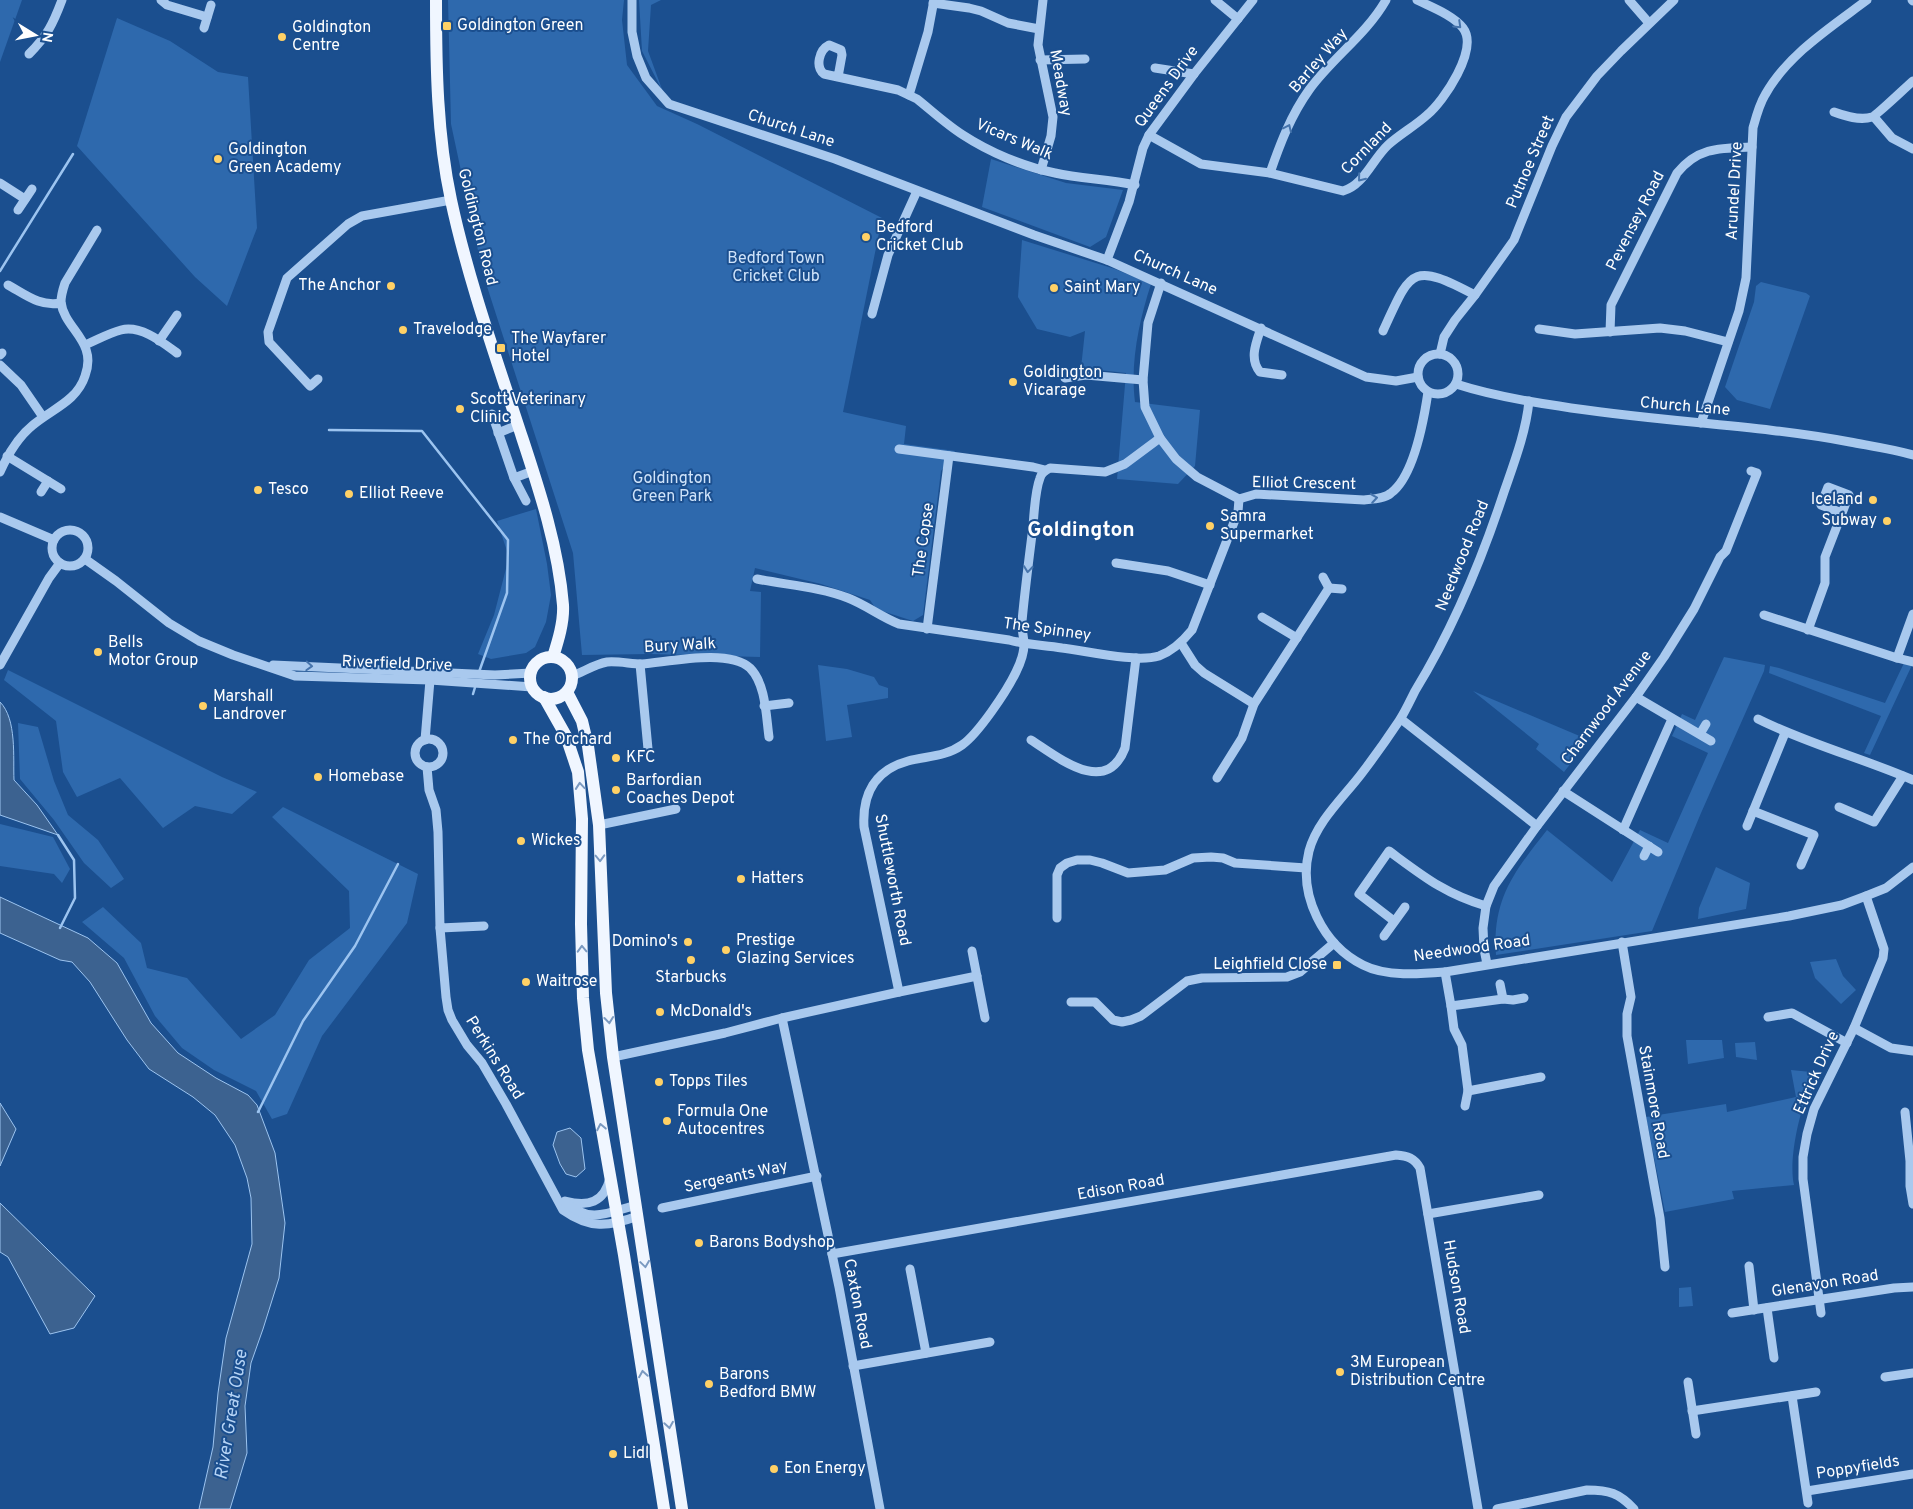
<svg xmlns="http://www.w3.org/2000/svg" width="1913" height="1509" font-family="Overpass,sans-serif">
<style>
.green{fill:#2e69ad}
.water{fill:#3c6290;stroke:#9cc4f0}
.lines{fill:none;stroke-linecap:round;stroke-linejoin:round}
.stream{stroke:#9cc4f0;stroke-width:2.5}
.minor{stroke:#a9c9ee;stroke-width:9}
.major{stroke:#f0f6ff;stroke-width:12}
.oneway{stroke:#4674ac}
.oneway2{stroke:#7b9ac1}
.poi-dot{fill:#ffd166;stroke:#1b4f8f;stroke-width:2}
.labels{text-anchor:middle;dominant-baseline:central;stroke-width:4;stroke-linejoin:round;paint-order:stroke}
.poi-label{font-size:16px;fill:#fff;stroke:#1b4f8f;text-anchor:start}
.street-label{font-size:16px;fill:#fff;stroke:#1b4f8f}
.park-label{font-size:16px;fill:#cfe3fa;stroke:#1b4f8f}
.water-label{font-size:18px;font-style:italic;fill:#b5d3f5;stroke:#1b4f8f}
.district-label{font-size:21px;font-weight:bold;fill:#fff;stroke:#1b4f8f}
</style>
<rect width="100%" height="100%" fill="#1b4f8f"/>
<!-- green -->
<g class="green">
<polygon points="0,0 22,0 0,62"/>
<polygon points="448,0 624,0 622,20 627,65 657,106 697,124 882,218 843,412 906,426 904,444 955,451 941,471 923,615 913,621 876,609 870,600 821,584 755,568 750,591 761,592 760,657 650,654 582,655 573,553 483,274 451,124"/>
<polygon points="639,0 661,0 651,5 648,51 663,92 642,51"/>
<polygon points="117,18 170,41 218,72 248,77 257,228 227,306 195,277 77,146"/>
<polygon points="991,159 1066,183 1123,190 1106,237 1090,247 982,207"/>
<path d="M1022,240L1115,269L1151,284C1139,321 1130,363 1135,402L1200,410L1195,466L1178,484L1117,479L1126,373L1081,368L1085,331L1070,337L1037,329L1018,297Z"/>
<polygon points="1761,282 1806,293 1810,296 1770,409 1737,400 1725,387 1754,302 1756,286"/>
<polygon points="536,509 547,564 551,595 546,622 535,647 526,653 491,659 478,654 494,615 509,557 497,521"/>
<path d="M1724,657L1765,665L1764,671L1701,813L1652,931L1496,955C1492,899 1514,872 1547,830L1612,882L1640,830L1668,843L1708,753L1672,736L1682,714L1695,720Z"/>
<polygon points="1904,663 1912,665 1870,755 1864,753 1881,716 1769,673 1770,666 1779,668 1885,703"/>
<polygon points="818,665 847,669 874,677 879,685 888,688 888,698 847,705 852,737 826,741"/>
<polygon points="8,670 222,777 257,792 232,814 195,806 163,828 120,778 77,797 63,772 56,721 4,680"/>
<polygon points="1473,691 1487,697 1589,740 1564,772 1536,749 1539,744"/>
<polygon points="18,723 38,727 54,781 68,815 98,840 124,879 111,888 84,863 54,820 20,779"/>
<polygon points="283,807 418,874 407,923 322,1036 287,1114 272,1119 256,1091 214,1070 182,1048 155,1016 124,958 82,922 103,907 141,943 147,968 187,978 241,1039 275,1015 309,960 350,928 349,891 272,817"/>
<polygon points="0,824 53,837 70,869 62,883 54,874 0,866"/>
<polygon points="1716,867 1750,883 1746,909 1698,919 1699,908"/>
<polygon points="1836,959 1843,976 1856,990 1841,1004 1815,978 1810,962"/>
<polygon points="1686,1040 1722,1040 1724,1058 1688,1064"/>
<polygon points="1755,1042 1757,1060 1736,1057 1735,1043"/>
<path d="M1791,1070L1821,1073C1816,1083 1808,1093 1804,1104C1797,1124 1789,1164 1794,1185L1732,1191L1734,1199L1665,1212L1646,1117L1726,1104L1727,1112L1796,1097Z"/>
<polygon points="1691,1287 1693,1306 1679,1307 1679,1288"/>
</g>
<!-- water -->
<g class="water">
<path d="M0,702C17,719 13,758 14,780L37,805L58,835L0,815Z"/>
<polygon points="0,897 88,938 117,963 151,1023 178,1053 216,1078 248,1095 257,1105 275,1153 285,1223 279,1278 263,1329 251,1363 245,1406 247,1453 230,1509 199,1509 213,1447 218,1393 226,1338 252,1244 251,1198 247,1178 235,1145 215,1115 193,1097 149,1069 127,1040 90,982 72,962 60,960 0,933"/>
<polygon points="0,1103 16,1129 0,1166"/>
<polygon points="570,1128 581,1138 585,1169 576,1177 566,1174 560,1164 553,1145 557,1132"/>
<polygon points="0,1203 95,1296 74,1328 50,1334 8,1257 0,1252"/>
</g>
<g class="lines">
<!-- stream -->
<g class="stream">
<polyline points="0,271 73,154"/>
<polyline points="329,430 422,431 508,540 507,593 479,672"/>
<polyline points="473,694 476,684"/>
<polyline points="58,835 74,860 75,898 60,928"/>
<polyline points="258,1112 303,1021 355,946 398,864"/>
</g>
<!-- minor -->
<g class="minor">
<polyline points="161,0 167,5 207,17"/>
<polyline points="632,0 632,32 637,56 646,78 669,104 835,159 1034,235 1107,260 1366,377 1396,381 1418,377"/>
<polyline points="1215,0 1238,19"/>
<polyline points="1629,0 1649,23"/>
<polyline points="1912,0 1913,1"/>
<polyline points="933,3 969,8 981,11 1008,23 1039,29"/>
<polyline points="204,28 211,5"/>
<path d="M29,54C47,36 53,24 62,0"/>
<polyline points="1040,60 1085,59"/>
<polyline points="1155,68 1194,74"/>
<path d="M838,77L842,55L841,50L829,45C819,50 815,67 824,74L898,90L917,99C932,111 947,125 963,135C989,152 1024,167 1055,173C1081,179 1108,179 1135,185"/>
<polyline points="909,95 928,32 934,0"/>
<path d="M1834,112C1845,116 1860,121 1872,117C1876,116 1907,86 1913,81"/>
<polyline points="1874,117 1892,138 1913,149"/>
<path d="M1149,135L1201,164L1270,173L1343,191C1364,185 1372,160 1388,145C1400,134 1415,126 1427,115C1444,101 1479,49 1463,28C1453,15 1431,7 1417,0"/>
<polyline points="1041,170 1051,136 1053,117 1038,45 1043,0"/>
<path d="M1270,173C1280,144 1291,115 1309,90C1332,58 1366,35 1386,0"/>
<polyline points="0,183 25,199"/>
<polyline points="18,210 32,189"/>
<polyline points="1107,260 1129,202 1143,148 1149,135 1194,74 1253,0"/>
<path d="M1161,283L1148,323L1143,380L1145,407L1160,438L1176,459L1197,477L1239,499L1256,494L1364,500C1373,499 1384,499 1391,493C1414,476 1424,419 1428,392"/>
<path d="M8,285C26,295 40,307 61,303"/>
<polyline points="872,314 888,255 917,191"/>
<path d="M1261,328C1256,343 1249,359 1260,372L1282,375"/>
<polyline points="1539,329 1575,334 1660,328 1685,331 1728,342"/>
<path d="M1383,331C1411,270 1411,261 1475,295"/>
<path d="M1610,332L1611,305L1677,173C1698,147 1720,148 1752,147"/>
<polyline points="159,341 177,315"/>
<path d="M85,345C97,340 109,333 121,330C141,325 162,342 177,353"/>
<polyline points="1440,354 1444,337 1455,320 1475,295 1514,240 1552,146 1566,117 1597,76 1621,51 1674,0"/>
<circle cx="1438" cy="374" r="20"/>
<polyline points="0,355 2,353"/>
<polyline points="0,365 21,385 43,417"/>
<polyline points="1065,378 1086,375 1143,380"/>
<polyline points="318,379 310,386 269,342 268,332 287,278 348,224 362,216 451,200"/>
<path d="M1456,384C1490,395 1524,401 1559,406C1656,422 1754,424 1850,442C1871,446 1892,449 1913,455"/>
<path d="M1529,401C1526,432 1514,463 1504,492C1481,562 1453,629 1415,691C1410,701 1405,712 1399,721C1387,739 1375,756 1362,773C1344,797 1317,821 1309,851C1298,895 1323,945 1363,965C1386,977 1421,974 1445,972L1789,916L1842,905L1866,896L1886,888L1913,867"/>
<polyline points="492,414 514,478 526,501"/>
<path d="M1701,423L1739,311L1746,278L1753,128C1756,117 1759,105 1765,95C1787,55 1831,27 1867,0"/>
<polyline points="498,433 518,425"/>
<polyline points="899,449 1033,467 1045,470"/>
<polyline points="7,456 61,489"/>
<path d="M0,472C8,454 18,437 33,425C52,409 77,401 85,376C98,341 64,329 61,302C61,296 63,289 65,283L97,230"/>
<polyline points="514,478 533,471"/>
<polyline points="41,492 48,481"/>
<polyline points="0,517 54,540"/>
<circle cx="70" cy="548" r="18"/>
<polyline points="85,559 116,581 169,623 199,641 233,655 295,676 430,680 532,687"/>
<polyline points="1116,563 1168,571 1210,585"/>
<polyline points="1323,577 1329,588"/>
<path d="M757,579C787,585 820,587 848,598C866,605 881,617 899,624L1009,640C1026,645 1044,645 1062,648C1087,651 1136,663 1159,656C1173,651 1183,641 1192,630L1238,512L1239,499"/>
<polyline points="1329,588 1342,589"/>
<polyline points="1913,614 1897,658 1913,662"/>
<polyline points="1764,615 1897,658"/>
<polyline points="1262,617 1297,638"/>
<polyline points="927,629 949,456"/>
<polyline points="1808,630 1825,583 1825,557 1849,495 1828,487 1821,505 1842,513"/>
<polyline points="1181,643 1195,665 1204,673 1254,704"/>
<polyline points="640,664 648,749"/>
<polyline points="0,665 49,578 60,563"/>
<polyline points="273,665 495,675 531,673"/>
<path d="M572,676C583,672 595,664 607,662C619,661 631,664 642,664C668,662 729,648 750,668C766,684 766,716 769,737"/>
<polyline points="1636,697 1711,741"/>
<polyline points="764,706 789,703"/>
<polyline points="1401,719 1537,826"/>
<path d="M1758,719C1808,744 1862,758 1913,780"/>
<polyline points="1700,734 1706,724"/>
<circle cx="429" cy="753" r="14"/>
<polyline points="425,740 430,680"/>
<path d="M1031,740C1059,758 1106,797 1125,748L1136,658"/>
<polyline points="427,767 429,790 436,810 438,832 440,928 484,926"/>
<polyline points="1217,778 1242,738 1254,704 1329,588"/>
<polyline points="1563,791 1658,852"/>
<polyline points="1839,807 1874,822 1903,776"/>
<polyline points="1753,811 1814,835 1801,865"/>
<polyline points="599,825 676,809"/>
<polyline points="1747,826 1785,733"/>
<polyline points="1623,830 1672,719"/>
<polyline points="1644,856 1649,846"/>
<polyline points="1057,918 1057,875 1060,868 1067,863 1077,860 1090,860 1102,863 1128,873 1165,870 1193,858 1211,857 1223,858 1235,863 1306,868"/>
<path d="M1394,921L1359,894L1389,851C1423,876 1445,894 1486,906"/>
<path d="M440,928L446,997L448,1010L452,1020L467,1045L482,1063L506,1104L563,1210C590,1229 608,1227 638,1216"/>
<polyline points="1384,936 1405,907"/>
<polyline points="1622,942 1631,997 1627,1014 1627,1036 1660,1218 1665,1267"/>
<polyline points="972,951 985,1018"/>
<polyline points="1487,964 1484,949 1483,928 1486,906 1494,886 1537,826 1636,697 1664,657 1694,609 1720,557 1726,551 1757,473 1751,471"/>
<polyline points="1445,972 1451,1006 1503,999 1500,984"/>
<path d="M899,992L864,827C862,794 875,770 908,761C926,756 945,757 962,745C978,734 1007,691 1016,672C1020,664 1024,653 1024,644C1024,636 1021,629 1022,621C1025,590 1029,558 1033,527C1034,513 1035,491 1040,478C1041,473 1046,470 1050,468L1105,472L1125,464L1160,438"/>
<polyline points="1503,999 1513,1000 1524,998"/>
<polyline points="1071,1002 1095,1002 1113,1020 1122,1022 1131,1020 1141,1016 1187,981 1202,978 1287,977 1300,972 1334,943"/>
<polyline points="1451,1006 1454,1029 1462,1045 1468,1091 1541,1077"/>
<polyline points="1768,1017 1792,1013 1847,1043"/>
<polyline points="782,1018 839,1287 880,1509"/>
<polyline points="1854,1028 1891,1048 1913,1051"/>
<polyline points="613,1057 725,1033 782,1018 899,992 977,976"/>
<polyline points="1465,1106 1468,1091"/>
<polyline points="1905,1112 1910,1161 1910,1186 1913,1204"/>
<path d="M565,1201C588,1207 604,1203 610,1178"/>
<path d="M565,1202C589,1224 608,1213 636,1205"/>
<polyline points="662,1208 817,1176"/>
<polyline points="1428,1214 1539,1195"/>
<path d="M832,1254L1396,1155C1408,1156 1414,1158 1420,1168L1478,1509"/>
<polyline points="1749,1266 1754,1310"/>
<polyline points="910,1269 926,1353"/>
<polyline points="1767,1308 1774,1358"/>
<polyline points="1732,1313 1894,1288 1913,1287"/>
<polyline points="1821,1313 1803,1179 1803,1157 1807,1134 1814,1109 1854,1028 1883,958 1884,949 1866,896"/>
<polyline points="853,1366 990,1342"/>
<polyline points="1885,1377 1913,1373"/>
<polyline points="1688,1382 1696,1434"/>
<polyline points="1792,1396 1808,1503"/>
<polyline points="1692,1411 1816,1392"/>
<polyline points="1807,1491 1913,1474"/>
<path d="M1497,1509L1587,1490C1609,1490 1619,1493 1634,1509"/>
</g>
<!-- major -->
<g class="major">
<path d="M436,0C436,66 437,135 451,200C467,275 494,352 518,425C537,483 558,543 563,605C564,622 558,641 553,657"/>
<circle cx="551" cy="678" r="21"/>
<polyline points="567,692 582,721 588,746 599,825 606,993 613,1057 682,1509"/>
<polyline points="544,697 566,736 578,772 582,819 581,924 583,998 588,1050 624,1255 664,1509"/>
</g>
</g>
<!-- one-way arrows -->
<defs><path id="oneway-chevron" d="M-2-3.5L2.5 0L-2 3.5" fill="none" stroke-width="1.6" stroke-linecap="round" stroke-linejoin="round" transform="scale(1.25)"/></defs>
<g class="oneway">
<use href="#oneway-chevron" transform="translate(1458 25) rotate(44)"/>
<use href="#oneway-chevron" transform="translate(1288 128) rotate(-65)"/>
<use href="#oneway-chevron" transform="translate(1361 178) rotate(129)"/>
<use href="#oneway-chevron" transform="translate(1374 498) rotate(-9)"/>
<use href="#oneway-chevron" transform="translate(1028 569) rotate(96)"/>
<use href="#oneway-chevron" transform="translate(309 666) rotate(3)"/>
</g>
<g class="oneway2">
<use href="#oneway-chevron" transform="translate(580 786) rotate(-95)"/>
<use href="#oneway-chevron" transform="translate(600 858) rotate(88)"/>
<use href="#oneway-chevron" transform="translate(582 949) rotate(-92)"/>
<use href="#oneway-chevron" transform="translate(609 1020) rotate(84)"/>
<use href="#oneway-chevron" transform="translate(601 1127) rotate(-101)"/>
<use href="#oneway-chevron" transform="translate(645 1264) rotate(82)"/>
<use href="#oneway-chevron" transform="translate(643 1374) rotate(-99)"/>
<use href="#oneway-chevron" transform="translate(669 1425) rotate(81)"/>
</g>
<!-- markers -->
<g class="poi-dot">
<rect x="442" y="21" width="10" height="10" rx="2.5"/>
<circle cx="282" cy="37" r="5"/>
<circle cx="218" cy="159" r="5"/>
<circle cx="866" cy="237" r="5"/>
<circle cx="391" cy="286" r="5"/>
<circle cx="1054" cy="288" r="5"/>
<circle cx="403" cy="330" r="5"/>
<rect x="496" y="343" width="10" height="10" rx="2.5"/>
<circle cx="1013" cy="382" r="5"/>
<circle cx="460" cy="409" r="5"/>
<circle cx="258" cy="490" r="5"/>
<circle cx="349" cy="494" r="5"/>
<circle cx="1873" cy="500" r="5"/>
<circle cx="1887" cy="521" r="5"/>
<circle cx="1210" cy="526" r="5"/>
<circle cx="98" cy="652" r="5"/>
<circle cx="203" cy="706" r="5"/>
<circle cx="513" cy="740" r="5"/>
<circle cx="616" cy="758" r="5"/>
<circle cx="318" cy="777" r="5"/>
<circle cx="616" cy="790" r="5"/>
<circle cx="521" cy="841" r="5"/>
<circle cx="741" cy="879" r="5"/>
<circle cx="688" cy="942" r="5"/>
<circle cx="726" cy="950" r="5"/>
<circle cx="691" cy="960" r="5"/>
<rect x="1332" y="960" width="10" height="10" rx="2.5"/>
<circle cx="526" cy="982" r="5"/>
<circle cx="660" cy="1012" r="5"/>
<circle cx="659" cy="1082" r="5"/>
<circle cx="667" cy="1121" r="5"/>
<circle cx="699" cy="1243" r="5"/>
<circle cx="1340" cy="1372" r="5"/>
<circle cx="709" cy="1384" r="5"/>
<circle cx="613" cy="1454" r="5"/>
<circle cx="774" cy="1469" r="5"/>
</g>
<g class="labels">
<!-- poi labels -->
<g class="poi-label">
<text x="457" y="26">Goldington Green</text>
<text x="292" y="28">Goldington<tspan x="292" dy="18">Centre</tspan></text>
<text x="228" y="150">Goldington<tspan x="228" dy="18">Green Academy</tspan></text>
<text x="876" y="228">Bedford<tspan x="876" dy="18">Cricket Club</tspan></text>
<text x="381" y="286" text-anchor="end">The Anchor</text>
<text x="1064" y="288">Saint Mary</text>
<text x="413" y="330">Travelodge</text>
<text x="511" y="339">The Wayfarer<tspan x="511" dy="18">Hotel</tspan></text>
<text x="1023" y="373">Goldington<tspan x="1023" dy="18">Vicarage</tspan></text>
<text x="470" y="400">Scott Veterinary<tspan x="470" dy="18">Clinic</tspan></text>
<text x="268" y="490">Tesco</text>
<text x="359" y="494">Elliot Reeve</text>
<text x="1863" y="500" text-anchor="end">Iceland</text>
<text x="1220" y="517">Samra<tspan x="1220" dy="18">Supermarket</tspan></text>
<text x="1877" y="521" text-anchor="end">Subway</text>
<text x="108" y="643">Bells<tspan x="108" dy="18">Motor Group</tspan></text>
<text x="213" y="697">Marshall<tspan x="213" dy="18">Landrover</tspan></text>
<text x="523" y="740">The Orchard</text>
<text x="626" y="758">KFC</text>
<text x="328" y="777">Homebase</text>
<text x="626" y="781">Barfordian<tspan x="626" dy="18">Coaches Depot</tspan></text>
<text x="531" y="841">Wickes</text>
<text x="751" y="879">Hatters</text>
<text x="736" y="941">Prestige<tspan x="736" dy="18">Glazing Services</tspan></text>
<text x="678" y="942" text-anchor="end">Domino's</text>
<text x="1327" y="965" text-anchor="end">Leighfield Close</text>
<text x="691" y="978" text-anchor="middle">Starbucks</text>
<text x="536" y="982">Waitrose</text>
<text x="670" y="1012">McDonald's</text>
<text x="669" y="1082">Topps Tiles</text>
<text x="677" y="1112">Formula One<tspan x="677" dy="18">Autocentres</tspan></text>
<text x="709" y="1243">Barons Bodyshop</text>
<text x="1350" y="1363">3M European<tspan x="1350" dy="18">Distribution Centre</tspan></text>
<text x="719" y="1375">Barons<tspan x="719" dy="18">Bedford BMW</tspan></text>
<text x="623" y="1454">Lidl</text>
<text x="784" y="1469">Eon Energy</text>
</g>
<!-- street labels -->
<g class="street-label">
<text transform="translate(1319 61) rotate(-49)">Barley Way</text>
<text transform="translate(1060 83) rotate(80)">Meadway</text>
<text transform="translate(1167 87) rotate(-54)">Queens Drive</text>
<text transform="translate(791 129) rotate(18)">Church Lane</text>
<text transform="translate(1014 140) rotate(23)">Vicars Walk</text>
<text transform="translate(1367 149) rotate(-46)">Cornland</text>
<text transform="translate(1531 162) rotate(-67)">Putnoe Street</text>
<text transform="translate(1735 191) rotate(-87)">Arundel Drive</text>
<text transform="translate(1636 221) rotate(-63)">Pevensey Road</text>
<text transform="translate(477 227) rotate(76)">Goldington Road</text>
<text transform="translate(1175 273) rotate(24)">Church Lane</text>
<text transform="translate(1685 407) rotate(5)">Church Lane</text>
<text transform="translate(1304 484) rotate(1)">Elliot Crescent</text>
<text transform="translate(924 540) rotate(-82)">The Copse</text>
<text transform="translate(1463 556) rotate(-68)">Needwood Road</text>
<text transform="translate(1047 630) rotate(8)">The Spinney</text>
<text transform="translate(680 646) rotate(-3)">Bury Walk</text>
<text transform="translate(397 664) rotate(2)">Riverfield Drive</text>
<text transform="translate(1607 708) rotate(-53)">Charnwood Avenue</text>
<text transform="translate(892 880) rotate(79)">Shuttleworth Road</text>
<text transform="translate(1472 949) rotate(-8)">Needwood Road</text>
<text transform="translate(494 1058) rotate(58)">Perkins Road</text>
<text transform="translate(1817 1073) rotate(-66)">Ettrick Drive</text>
<text transform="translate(1653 1102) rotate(80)">Stainmore Road</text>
<text transform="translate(736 1177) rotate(-12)">Sergeants Way</text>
<text transform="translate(1121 1188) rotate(-10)">Edison Road</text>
<text transform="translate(1825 1284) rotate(-9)">Glenavon Road</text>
<text transform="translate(1456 1287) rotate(80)">Hudson Road</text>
<text transform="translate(857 1304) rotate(79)">Caxton Road</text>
<text transform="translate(1858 1468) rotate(-9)">Poppyfields</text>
</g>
<!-- park labels -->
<g class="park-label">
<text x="776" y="259">Bedford Town<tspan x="776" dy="18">Cricket Club</tspan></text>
<text x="672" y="479">Goldington<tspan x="672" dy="18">Green Park</tspan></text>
</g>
<!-- water labels -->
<g class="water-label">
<text transform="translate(232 1415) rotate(-81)">River Great Ouse</text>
</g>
<!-- district labels -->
<g class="district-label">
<text x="1081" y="530">Goldington</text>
</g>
</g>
<!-- north arrow -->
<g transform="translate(35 35) rotate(100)" stroke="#1b4f8f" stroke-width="4" paint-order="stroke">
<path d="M0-4L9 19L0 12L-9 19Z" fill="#ffffff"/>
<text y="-8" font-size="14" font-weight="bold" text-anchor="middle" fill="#ffffff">N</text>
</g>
</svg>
